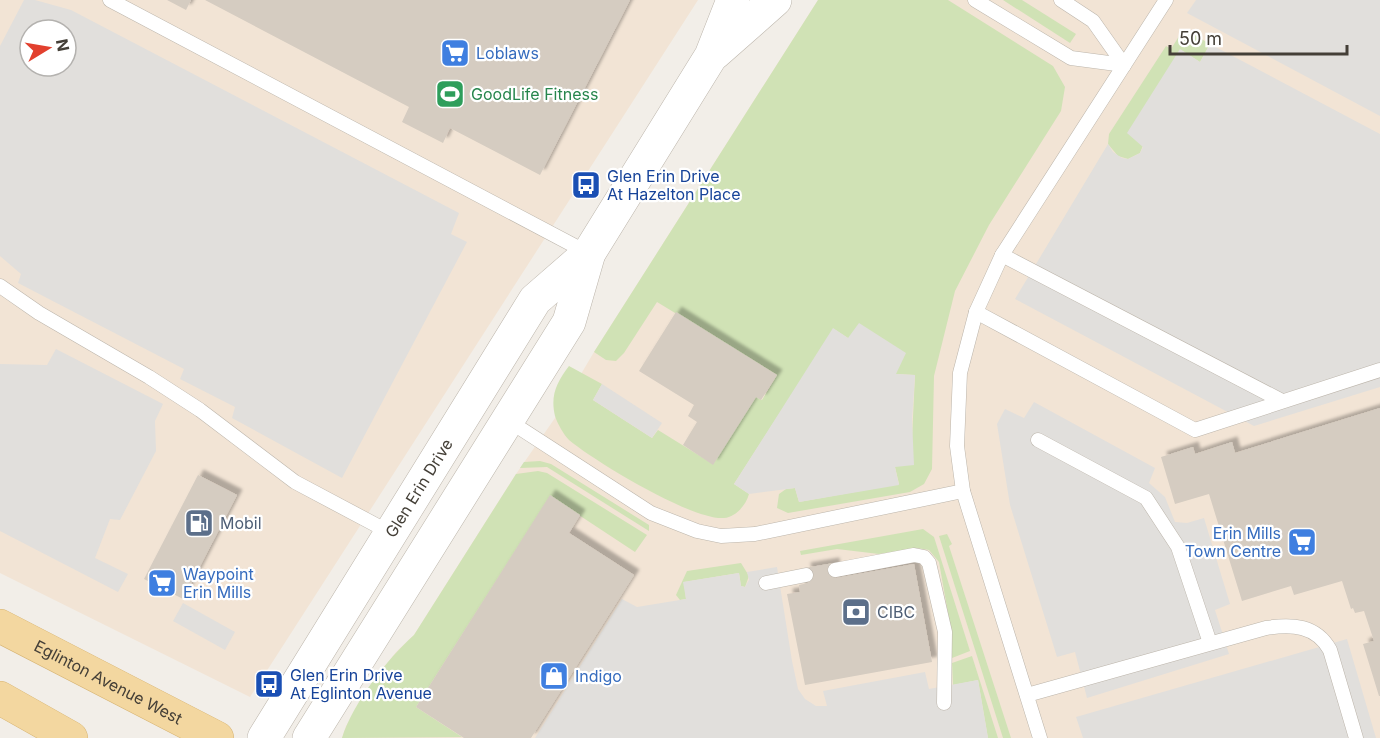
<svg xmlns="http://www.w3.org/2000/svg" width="1380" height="738" font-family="Inter,sans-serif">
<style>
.commercial{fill:#f2e4d5;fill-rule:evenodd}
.green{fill:#d0e2b5}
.parking{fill:#e1dfdc;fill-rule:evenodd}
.building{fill:#d5ccc1;filter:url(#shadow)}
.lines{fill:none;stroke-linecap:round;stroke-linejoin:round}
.service-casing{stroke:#bcb5ab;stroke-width:15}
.tertiary-casing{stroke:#bcb5ab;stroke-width:34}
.primary-casing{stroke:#d6b371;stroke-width:34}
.service{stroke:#fff;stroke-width:14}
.tertiary{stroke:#fff;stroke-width:33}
.primary{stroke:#f3d7a0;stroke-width:33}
.labels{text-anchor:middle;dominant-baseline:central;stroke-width:4.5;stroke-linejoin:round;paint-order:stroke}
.shop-label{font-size:16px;fill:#366cbe;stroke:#fff;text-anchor:start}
.leisure-label{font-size:16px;fill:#27864d;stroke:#fff;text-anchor:start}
.transit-label{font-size:16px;fill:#164399;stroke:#fff;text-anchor:start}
.street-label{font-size:16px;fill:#443f37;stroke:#fff}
.service-label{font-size:16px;fill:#4e5e75;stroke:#fff;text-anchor:start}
</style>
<defs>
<filter id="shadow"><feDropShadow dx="5.5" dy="-5.5" stdDeviation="1.5" flood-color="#0004"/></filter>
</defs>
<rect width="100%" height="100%" fill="#f2eee8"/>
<!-- commercial -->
<g class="commercial">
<path d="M0,0H698L250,697L0,573ZM30,30H66V66H30Z"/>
<polygon points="818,0 1380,0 1380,738 342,738 346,726 376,678 396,652 414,635 516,474 555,418 594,352"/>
</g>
<!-- green -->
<g class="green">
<path d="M818,0H948L1053,66L1065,87L1061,111L989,225L955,291L934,376L932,469L924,484L910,492L788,513L777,508L779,494L786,489L795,488L799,502L899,484L895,467L912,438L915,375L895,374L896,369L834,329L734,484L749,494C746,505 736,517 724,518C693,521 594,461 569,440C564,435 557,423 555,416C550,395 557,382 569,366L602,384L593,400L652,438L658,430L713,464L756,397L762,400L777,375L657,302L624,353L616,361L606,360L594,352Z"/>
<polygon points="1003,0 1022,0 1076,34 1070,43"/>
<polygon points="1188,31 1210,44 1200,62 1181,50 1140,153 1128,159 1118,156 1108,144 1109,134 1166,46 1171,49 1181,33"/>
<polygon points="540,461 551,464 649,525 649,531 547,467 520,468 524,462"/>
<path d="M538,471L547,473L647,535L635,552L550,496L416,707L462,737L342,738C353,703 387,659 414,635L516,474Z"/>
<polygon points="923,529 934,537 970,651 952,658 952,636 939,562 929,550 917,548 879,554 837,549 801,555 800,551"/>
<polygon points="947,534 952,544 949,546 1011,738 1003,738 939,536"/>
<polygon points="741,563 749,576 745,587 741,586 739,573 684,582 686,599 680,600 676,595 687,571"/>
<polygon points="972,656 998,738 988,738 978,680 953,685 952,663"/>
</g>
<!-- parking -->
<g class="parking">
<path d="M24,0H35L71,10L459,213L451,234L467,242L342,478L232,418L235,407L180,379L184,369L18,283L21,274L0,256V46ZM30,30H66V66H30Z"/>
<polygon points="1196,0 1380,0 1380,116 1187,13"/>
<polygon points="1210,44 1380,134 1380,387 1254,426 1015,299 1108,144 1113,152 1122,158 1128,159 1140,153 1143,147 1127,133 1180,49 1200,62"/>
<polygon points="859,323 906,353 896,374 915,375 912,420 914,465 895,467 899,485 799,502 795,488 749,494 734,484 833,328 848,338"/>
<polygon points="56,349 163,404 155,421 156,451 120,520 110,519 95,558 128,574 118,592 0,531 0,364 47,365"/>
<polygon points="602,384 662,423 652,438 593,400"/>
<polygon points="1034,402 1155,468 1149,483 1165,497 1175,522 1187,523 1204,518 1230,604 1215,610 1229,654 1087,698 1075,652 1057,657 1010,505 997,424 1005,409 1024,418"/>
<polygon points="777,567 792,661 798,689 805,699 816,706 827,706 823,691 925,672 929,689 978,680 988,738 535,738 622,599 637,607 686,599 683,582 739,573 741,586 745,587 749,580 747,572"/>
<polygon points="183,603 235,632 225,650 173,621"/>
<polygon points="1347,639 1376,738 1083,738 1076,717"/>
</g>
<!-- building -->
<g class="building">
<polygon points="167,0 191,0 186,10"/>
<polygon points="205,0 630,0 540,175 450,128 443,143 402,122 409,107"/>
<polygon points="676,312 777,375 761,400 756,397 713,465 683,445 697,422 688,416 694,405 639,371"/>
<polygon points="1380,408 1380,696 1379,696 1363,644 1374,641 1364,611 1355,613 1353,608 1351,609 1342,581 1294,595 1291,586 1242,601 1209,494 1175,504 1161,457 1193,447 1195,454 1232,442 1235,453"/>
<polygon points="198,475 237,495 183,599 144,579"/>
<polygon points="550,495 580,515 569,533 634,575 531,738 464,738 416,707"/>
<polygon points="834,563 836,578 914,564 932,662 805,685 787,594 800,592 799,585 808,583 805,568"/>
</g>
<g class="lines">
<!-- service casing -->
<g class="service-casing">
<g id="service">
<polyline points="110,0 588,253"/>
<polyline points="975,0 1071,58 1124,65"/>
<polyline points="1061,0 1093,21 1124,65"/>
<polyline points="1002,255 1282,401"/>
<polyline points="0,286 39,313 149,377 200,410 295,482 391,533"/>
<polyline points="976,312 1195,430 1380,370"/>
<polyline points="509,421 651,513 697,531 721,536 755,534 963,491"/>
<polyline points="1038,440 1146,498 1178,547 1210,643"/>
<polyline points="835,570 914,555 924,557 929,563 945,632 944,703"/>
<polyline points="766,583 806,575"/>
<path d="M1027,695L1266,628C1292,624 1316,625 1330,650L1356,738"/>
<polyline points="1040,738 963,491 957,446 960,373 976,312 1002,255 1166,0"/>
</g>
</g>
<!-- tertiary casing -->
<g class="tertiary-casing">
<g id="tertiary">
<polyline points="715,53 775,0"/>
<path id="s1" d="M264,738L535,300L589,253"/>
<polyline points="309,738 569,322 589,253 711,56 733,0"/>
</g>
</g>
<!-- primary casing -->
<g class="primary-casing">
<g id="primary">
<path id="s2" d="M0,626L217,738"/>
<polyline points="0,698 71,738"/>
</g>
</g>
<!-- service -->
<use href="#service" class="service"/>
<!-- tertiary -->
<use href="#tertiary" class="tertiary"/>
<!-- primary -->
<use href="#primary" class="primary"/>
</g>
<!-- icons -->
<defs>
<g id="supermarket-square" transform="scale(1.5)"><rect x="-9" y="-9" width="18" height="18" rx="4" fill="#3f7fe0" stroke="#fff"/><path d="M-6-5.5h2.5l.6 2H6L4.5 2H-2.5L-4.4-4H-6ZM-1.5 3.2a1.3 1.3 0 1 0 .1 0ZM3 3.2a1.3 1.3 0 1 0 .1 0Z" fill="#fff"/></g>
<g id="stadium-square" transform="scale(1.5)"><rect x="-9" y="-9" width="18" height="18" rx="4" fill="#2e9e5b" stroke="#fff"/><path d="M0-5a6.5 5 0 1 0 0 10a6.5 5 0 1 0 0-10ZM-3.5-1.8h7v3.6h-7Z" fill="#fff"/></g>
<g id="bus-square" transform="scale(1.5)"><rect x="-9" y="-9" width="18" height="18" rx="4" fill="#1a4fb4" stroke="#fff"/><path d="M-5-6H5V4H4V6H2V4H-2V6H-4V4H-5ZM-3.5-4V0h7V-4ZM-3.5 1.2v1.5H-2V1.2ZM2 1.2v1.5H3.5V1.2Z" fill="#fff"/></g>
<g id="fuel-square" transform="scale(1.5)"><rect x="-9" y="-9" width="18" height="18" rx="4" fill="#5c6f8a" stroke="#fff"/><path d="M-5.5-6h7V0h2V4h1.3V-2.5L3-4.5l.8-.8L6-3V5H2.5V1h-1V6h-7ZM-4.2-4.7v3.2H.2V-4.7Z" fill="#fff"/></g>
<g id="bank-square" transform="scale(1.5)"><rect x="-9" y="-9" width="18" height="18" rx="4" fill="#5c6f8a" stroke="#fff"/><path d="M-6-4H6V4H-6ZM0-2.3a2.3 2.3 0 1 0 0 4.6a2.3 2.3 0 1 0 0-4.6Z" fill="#fff"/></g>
<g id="shop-square" transform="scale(1.5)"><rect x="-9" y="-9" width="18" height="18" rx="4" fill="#3f7fe0" stroke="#fff"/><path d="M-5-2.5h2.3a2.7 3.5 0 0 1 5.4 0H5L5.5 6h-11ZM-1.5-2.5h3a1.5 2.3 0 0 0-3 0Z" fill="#fff"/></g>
</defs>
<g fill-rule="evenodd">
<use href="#supermarket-square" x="455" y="53"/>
<use href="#stadium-square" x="450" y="94"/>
<use href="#bus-square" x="586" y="185"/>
<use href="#fuel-square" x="199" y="523"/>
<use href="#supermarket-square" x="1302" y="542"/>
<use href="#supermarket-square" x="162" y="583"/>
<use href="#bank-square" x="856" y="612"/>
<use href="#shop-square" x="554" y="676"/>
<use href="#bus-square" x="269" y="684"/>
</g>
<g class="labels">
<!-- shop labels -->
<g class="shop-label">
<text x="476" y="53">Loblaws</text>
<text x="1281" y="533" text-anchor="end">Erin Mills<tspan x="1281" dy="18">Town Centre</tspan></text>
<text x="183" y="574">Waypoint<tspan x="183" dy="18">Erin Mills</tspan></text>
<text x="575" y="676">Indigo</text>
</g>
<!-- leisure labels -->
<g class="leisure-label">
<text x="471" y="94">GoodLife Fitness</text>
</g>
<!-- transit labels -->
<g class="transit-label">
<text x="607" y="176">Glen Erin Drive<tspan x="607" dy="18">At Hazelton Place</tspan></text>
<text x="290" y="675">Glen Erin Drive<tspan x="290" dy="18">At Eglinton Avenue</tspan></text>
</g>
<!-- street labels -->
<g class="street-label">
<text stroke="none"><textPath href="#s1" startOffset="294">Glen Erin Drive</textPath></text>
<text stroke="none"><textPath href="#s2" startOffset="122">Eglinton Avenue West</textPath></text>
</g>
<!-- service labels -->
<g class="service-label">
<text x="220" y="523">Mobil</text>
<text x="877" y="612">CIBC</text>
</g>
</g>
<!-- north arrow -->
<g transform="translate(48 48) rotate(79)"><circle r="28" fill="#ffffff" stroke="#b4b2af" stroke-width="1.5"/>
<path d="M0-4.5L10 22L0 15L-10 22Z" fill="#e2402e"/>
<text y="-9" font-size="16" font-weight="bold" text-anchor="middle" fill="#443f37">N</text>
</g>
<!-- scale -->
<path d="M1170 45v9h177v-9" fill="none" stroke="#443f37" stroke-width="3"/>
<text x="1179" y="45" font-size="18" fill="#443f37" stroke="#ffffff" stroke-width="4.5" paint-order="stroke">50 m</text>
</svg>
